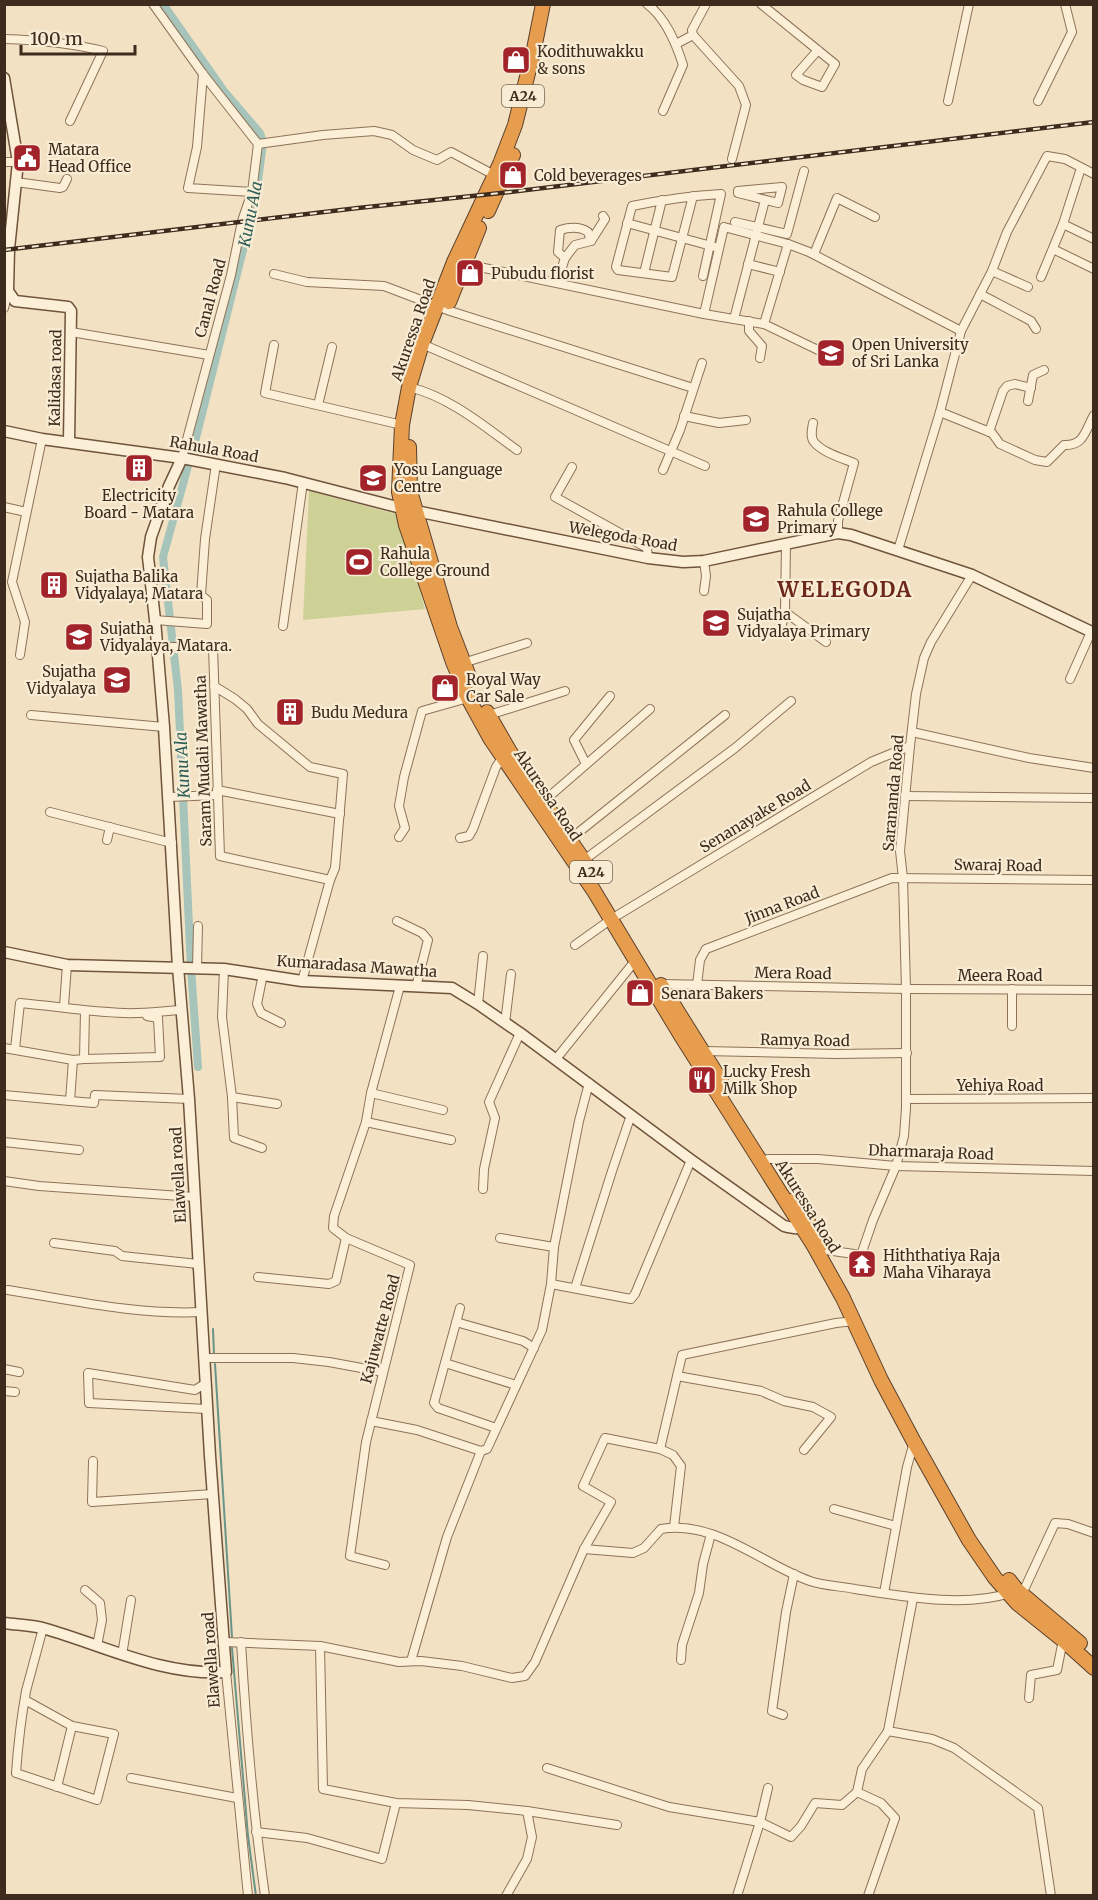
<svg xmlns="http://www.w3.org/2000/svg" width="1098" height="1900" font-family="Merriweather,serif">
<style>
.green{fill:#cdd196}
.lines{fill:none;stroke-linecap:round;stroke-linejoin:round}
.stream{stroke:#6b9488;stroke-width:2}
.canal{stroke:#a6c4ba;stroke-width:8}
.street-casing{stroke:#8e7258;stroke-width:10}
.secondary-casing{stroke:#70533b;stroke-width:13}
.highway-casing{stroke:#5b402d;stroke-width:16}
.street{stroke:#fbefd8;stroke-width:8}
.secondary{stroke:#fbefd8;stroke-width:10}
.highway{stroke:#e79d4e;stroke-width:14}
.rail-casing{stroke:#3d2b1d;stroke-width:4.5}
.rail{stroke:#f8ecd4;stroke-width:2;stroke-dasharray:7;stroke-linecap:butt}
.labels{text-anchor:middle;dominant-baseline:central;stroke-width:4.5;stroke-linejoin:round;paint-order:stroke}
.shield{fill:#f8ecd4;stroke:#756554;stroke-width:1.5}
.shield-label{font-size:14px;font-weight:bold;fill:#3d2b1d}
.poi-label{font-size:15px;fill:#3d2b1d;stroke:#f8ecd4;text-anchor:start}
.street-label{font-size:15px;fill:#3d2b1d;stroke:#f8ecd4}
.water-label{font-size:16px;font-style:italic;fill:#2c5d58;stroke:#f8ecd4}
.district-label{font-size:21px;font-weight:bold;letter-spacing:1.5px;fill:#6d2719;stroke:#f8ecd4}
</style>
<rect width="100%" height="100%" fill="#f2e2c3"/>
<!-- green -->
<polygon class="green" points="309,491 399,515 425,609 303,620"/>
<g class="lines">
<!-- stream -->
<g class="stream">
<polyline points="213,1329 214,1354"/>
<polyline points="215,1364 232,1637"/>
<polyline points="232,1648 248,1836 256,1896"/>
</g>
<!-- canal -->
<g class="canal">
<polyline points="163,4 224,91 260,133 263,143 258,181 247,234 193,450"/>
<polyline points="188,466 163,557 178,690 191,968 198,1067"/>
</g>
<!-- street casing -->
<g class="street-casing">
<g id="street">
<polyline points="153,4 203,74 258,144 252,192 242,221 231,275 182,458"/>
<path d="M647,4C666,18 676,43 683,65L663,111"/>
<polyline points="706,4 692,30 693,35 739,86 746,105 732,159"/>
<polyline points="761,4 835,64 822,87 803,80 796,75 818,50"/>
<path d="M4,39C38,40 71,43 103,51L70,121"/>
<polyline points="676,44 693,35"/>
<polyline points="203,74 197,147 188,188 252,192"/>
<polyline points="948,101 969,4"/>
<polyline points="1038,101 1072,32 1065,4"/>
<polyline points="258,144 323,135 374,131 392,135 413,150 437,160 451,152 496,176"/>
<polyline points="4,162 18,162"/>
<polyline points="16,182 60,188 63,187 67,179"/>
<polygon points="782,187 778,203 738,193 738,191"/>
<path d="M693,196L672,277L618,270L616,267L632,206C661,200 690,196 721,194L703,276"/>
<polyline points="735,222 787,234 804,171"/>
<polyline points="627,223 715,247"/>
<polyline points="1063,224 1094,239"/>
<polyline points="1053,249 1094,269"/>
<polyline points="814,254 837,198 875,217"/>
<path d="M565,258L558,252L560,230C570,227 579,226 588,232L591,241"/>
<polyline points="465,264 704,314 764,324 818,350"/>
<polyline points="748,264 780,272"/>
<polyline points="992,271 1028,287"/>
<polyline points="644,273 662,200"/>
<polyline points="274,274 307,282 384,286 450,311 693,388"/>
<polyline points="1041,277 1063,224 1081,168"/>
<polyline points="557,283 565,258 575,245 591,241 605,219 603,216"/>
<polyline points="980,294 1031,321 1036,329"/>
<polyline points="4,308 8,291"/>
<polyline points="704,314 724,227 788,244"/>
<polyline points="734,319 765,200"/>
<polyline points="749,321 749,331 762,346 760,358"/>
<polyline points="764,324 788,244 809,252 961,331"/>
<polyline points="71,332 209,355"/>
<polyline points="422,344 705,466"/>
<polyline points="274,345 265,393 402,425"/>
<path d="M409,387C450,397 484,426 517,450"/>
<polyline points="1028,401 1033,375 1044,370"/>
<polyline points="318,405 332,347"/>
<path d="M940,412L992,433L1000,444L1035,460L1047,462L1064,445C1084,446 1085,431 1094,415"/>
<polyline points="684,416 719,423 746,420"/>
<path d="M813,423C812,429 810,437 814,442C823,453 842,458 854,463L838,521V533"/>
<polyline points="989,432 1003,391 1007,386 1015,384 1031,388"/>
<polyline points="572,467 555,497 647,548 648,558"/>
<polyline points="663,470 680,430 702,363"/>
<polyline points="4,507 26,512"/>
<polyline points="898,550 940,412 961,331 992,271 1007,232 1047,156 1065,159 1094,174"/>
<polyline points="704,561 706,576 704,591"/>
<polyline points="785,612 826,642"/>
<polyline points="155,620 207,624 207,600 201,595 205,539 216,464"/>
<polyline points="283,626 303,482"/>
<polyline points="781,628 785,612 786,543"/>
<polyline points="158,647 213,647 220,856 330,880 335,868 343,774 310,767 258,724 247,709 235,699 214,686"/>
<polyline points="20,655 25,622 12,582 42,439"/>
<polyline points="463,663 527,643"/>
<polyline points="1070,679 1091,632"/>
<polyline points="31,715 164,727"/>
<polyline points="489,715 565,691"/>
<polyline points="912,732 1029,758 1094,768"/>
<polyline points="586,764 574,740 610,696"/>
<polyline points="217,790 340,814"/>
<polyline points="905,796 1094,798"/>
<polyline points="169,797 217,795"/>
<polyline points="544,801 650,709"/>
<polyline points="50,812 172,843"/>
<polyline points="399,837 405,828 399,806 404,777 422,711 468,698"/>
<polyline points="460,838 469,836 473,829 496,767 502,758"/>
<polyline points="107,840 110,827"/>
<polyline points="569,840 725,715"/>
<polyline points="584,860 735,748 791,701"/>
<polyline points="618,915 871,762 910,746"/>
<polyline points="397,921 422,933 428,940 416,987"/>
<polyline points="575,945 610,920"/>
<polyline points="197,968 198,926"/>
<polyline points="224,969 222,1017 232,1097 234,1138 262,1148"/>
<polyline points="263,974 257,1004 261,1013 281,1023"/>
<polyline points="302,981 330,880"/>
<polyline points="661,984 906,989 1094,990"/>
<polyline points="697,985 700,960 706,949 892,878 1094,880"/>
<polyline points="478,1004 483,956"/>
<polyline points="64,1006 67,965"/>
<polyline points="505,1023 511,974"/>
<polyline points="1012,1026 1012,989"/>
<polyline points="4,1048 73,1060 84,1059 85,1011"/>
<path d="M15,1049L20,1003C55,1006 89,1012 124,1013C143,1014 162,1011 181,1010"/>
<polyline points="703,1051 837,1054 907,1053"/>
<polyline points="84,1059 160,1057 158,1018 147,1016 146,1013"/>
<polyline points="556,1059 635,961"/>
<polyline points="371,1093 443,1110"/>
<polyline points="4,1095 70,1101 73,1060"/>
<polyline points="232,1097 277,1104"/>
<polyline points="906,1099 1094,1098"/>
<polyline points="70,1101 94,1103 95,1095 189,1099"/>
<polyline points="366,1122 451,1140"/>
<polyline points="4,1142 79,1150"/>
<polyline points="768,1159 818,1159 896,1166 1094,1171"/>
<polyline points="4,1181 39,1186 195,1197"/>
<polyline points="483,1189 484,1169 495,1118 489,1102 520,1033"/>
<polyline points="500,1238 554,1247"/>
<polyline points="54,1243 115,1251 122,1256 198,1264"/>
<polyline points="826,1250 861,1255 873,1220 896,1166 904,1136 906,1108 906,989 903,878 900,851 910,746 916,694 924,658 931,642 972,575"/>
<polyline points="258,1277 329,1284 336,1281 346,1238"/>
<polyline points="551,1284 631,1299 635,1294 691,1160"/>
<polyline points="575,1288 612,1171 631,1115"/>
<path d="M8,1290C71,1300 136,1315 201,1312"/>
<polyline points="460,1308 434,1403 438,1408 496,1428"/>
<polyline points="456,1322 523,1341 534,1348"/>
<polyline points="204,1358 293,1358 329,1362 383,1372"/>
<polyline points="445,1363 516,1385"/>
<polyline points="4,1369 19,1372"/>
<polyline points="677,1376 761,1391 784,1401 813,1407 831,1417 804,1450"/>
<polyline points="206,1383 195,1390 88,1373 89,1403 207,1409"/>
<polyline points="4,1391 15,1392"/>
<polyline points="371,1421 417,1430 481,1451 487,1449 542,1330 551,1284 554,1247 579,1121 589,1083"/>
<polyline points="93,1461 92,1502 213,1494"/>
<polyline points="834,1509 896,1526"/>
<polyline points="674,1527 681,1466 673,1455 660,1449 682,1355 836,1323 854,1321"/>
<path d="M584,1549L633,1553L644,1548L661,1529C717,1520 761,1564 810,1581C824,1586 841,1586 855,1589C902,1596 964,1608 1010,1593"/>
<polyline points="385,1565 350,1556 366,1442 410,1265 346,1238 333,1228 334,1216 366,1122 371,1093 400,986"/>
<polyline points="85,1590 100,1603 102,1620 97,1646"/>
<polyline points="884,1593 907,1467 914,1442"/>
<polyline points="1022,1594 1055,1523 1068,1524 1094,1533"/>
<polyline points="224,1642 320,1646 323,1789 396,1803 468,1805 527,1811 617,1825"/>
<path d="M241,1642C246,1727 253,1811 265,1896"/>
<polyline points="320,1646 399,1662 421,1661 462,1666 512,1678 525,1676 535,1662 584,1549 611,1502 583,1486 605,1438 660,1449"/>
<polyline points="122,1655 131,1600"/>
<polyline points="681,1660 682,1645 699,1593 703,1564 711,1534"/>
<polyline points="411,1661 447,1537 481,1451"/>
<polyline points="226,1672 248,1896"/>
<polyline points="1029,1698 1031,1675 1057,1670 1063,1640"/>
<path d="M25,1700L72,1726L114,1734L97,1800L16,1773C18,1745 21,1719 26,1691L43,1628"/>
<polyline points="783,1715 772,1711 786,1612 794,1574"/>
<polyline points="888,1731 913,1598"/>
<polyline points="547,1768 669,1807 760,1822 737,1896"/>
<polyline points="131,1778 237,1798"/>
<polyline points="57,1787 72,1726"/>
<polyline points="768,1788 760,1822 791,1837 801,1826 815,1803 842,1805 857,1792"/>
<polyline points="256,1832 307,1838 382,1859 396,1803"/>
<polyline points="506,1896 527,1859 532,1837 527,1811"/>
<polyline points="868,1896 895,1818 881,1803 857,1792 862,1769 888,1731 932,1739 954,1748 1038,1808 1051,1896"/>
</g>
</g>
<!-- secondary casing -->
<g class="secondary-casing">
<g id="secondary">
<polyline points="4,78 18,162 9,249 8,291 15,301 68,307 71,311 69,442"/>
<polyline points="4,431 42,439 182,458 285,478 401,508 648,558 683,562 704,561 838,533 851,535 972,575 1094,633"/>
<path d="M4,952L67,965L224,969L302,981L452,988L478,1004L520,1033L691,1160L784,1226C792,1228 799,1230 806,1225"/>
<path d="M4,1623C18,1625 33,1625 46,1629C105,1646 163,1676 226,1672L210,1456L189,1099L178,967L164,727L155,620L148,557L151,537L169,486L182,458"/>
</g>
</g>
<!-- highway casing -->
<g class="highway-casing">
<g id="highway">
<polyline points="543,4 534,49 515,125 500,164 454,262 422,344 409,387 402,425 400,469 399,492 406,525 453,662 468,698 490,738 594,891 680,1034 814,1246 843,1298 881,1380 914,1442 969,1540 995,1578 1017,1603 1063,1640 1094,1668"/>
<polyline points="488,211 513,155"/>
<polyline points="449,302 479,228"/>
<polyline points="409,447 410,491 450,627 470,679"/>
<polyline points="487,712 510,752 595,877"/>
<polyline points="661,985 721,1081"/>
<polyline points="794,1200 822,1244"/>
<polyline points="1009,1580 1016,1589 1080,1643"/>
</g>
</g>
<!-- street -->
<use href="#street" class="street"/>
<!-- secondary -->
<use href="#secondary" class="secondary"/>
<!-- highway -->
<use href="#highway" class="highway"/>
<!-- rail casing -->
<g class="rail-casing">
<polyline id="rail" points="4,250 358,208 501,193 1094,122"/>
</g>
<!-- rail -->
<use href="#rail" class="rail"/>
</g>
<!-- icons -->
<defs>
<g id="shop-square" transform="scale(1.5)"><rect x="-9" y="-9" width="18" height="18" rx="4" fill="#a2232a" stroke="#f8ecd4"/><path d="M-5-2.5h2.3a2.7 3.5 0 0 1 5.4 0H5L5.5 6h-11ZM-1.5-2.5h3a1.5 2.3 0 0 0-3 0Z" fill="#fff"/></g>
<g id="civic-square" transform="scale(1.5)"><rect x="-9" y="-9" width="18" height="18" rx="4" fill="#a2232a" stroke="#f8ecd4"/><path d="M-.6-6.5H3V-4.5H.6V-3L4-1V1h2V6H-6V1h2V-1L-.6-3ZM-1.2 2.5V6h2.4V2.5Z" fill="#fff"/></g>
<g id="university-square" transform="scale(1.5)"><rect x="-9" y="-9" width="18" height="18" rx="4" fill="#a2232a" stroke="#f8ecd4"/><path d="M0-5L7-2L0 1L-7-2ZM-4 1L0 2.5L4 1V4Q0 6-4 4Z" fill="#fff"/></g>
<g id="building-square" transform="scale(1.5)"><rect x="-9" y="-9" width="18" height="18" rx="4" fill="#a2232a" stroke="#f8ecd4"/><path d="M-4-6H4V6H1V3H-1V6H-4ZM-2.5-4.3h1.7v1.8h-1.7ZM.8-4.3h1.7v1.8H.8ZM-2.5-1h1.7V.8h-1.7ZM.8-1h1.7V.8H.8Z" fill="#fff"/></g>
<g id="school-square" transform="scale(1.5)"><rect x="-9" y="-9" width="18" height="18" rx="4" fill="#a2232a" stroke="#f8ecd4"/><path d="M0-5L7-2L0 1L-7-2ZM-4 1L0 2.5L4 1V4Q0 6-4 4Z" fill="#fff"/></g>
<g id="stadium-square" transform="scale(1.5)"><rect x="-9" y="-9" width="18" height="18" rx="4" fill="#a2232a" stroke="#f8ecd4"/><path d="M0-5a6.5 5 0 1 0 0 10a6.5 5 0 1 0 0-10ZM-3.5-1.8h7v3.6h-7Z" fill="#fff"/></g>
<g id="restaurant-square" transform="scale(1.5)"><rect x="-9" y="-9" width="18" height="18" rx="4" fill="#a2232a" stroke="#f8ecd4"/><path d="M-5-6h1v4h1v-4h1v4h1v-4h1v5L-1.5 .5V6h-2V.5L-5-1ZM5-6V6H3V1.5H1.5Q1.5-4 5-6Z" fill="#fff"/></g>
<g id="temple-square" transform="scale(1.5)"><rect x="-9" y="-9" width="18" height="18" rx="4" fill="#a2232a" stroke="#f8ecd4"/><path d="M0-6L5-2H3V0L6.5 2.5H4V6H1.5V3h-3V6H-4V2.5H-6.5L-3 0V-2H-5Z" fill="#fff"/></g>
</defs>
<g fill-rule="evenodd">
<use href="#shop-square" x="516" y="60"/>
<use href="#civic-square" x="27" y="158"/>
<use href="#shop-square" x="513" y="175"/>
<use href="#shop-square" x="470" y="273"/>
<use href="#university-square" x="831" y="353"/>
<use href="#building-square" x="139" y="468"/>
<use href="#school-square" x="373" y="478"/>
<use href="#school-square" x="756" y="519"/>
<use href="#stadium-square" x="359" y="562"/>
<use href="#building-square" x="54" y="585"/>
<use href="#school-square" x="716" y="623"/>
<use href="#school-square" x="79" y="637"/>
<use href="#school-square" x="117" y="680"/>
<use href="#shop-square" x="445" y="688"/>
<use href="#building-square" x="290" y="712"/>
<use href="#shop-square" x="640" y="993"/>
<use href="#restaurant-square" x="702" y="1080"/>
<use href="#temple-square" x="862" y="1264"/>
</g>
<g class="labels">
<!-- shield labels -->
<g class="shield">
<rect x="502" y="85" width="42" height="22" rx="4.5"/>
<rect x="570" y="861" width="42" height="22" rx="4.5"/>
</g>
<g class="shield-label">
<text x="523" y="96">A24</text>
<text x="591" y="872">A24</text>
</g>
<!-- poi labels -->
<g class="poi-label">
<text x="537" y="51">Kodithuwakku<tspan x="537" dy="17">&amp; sons</tspan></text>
<text x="48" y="149">Matara<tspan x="48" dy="17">Head Office</tspan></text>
<text x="534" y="175">Cold beverages</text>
<text x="491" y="273">Pubudu florist</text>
<text x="852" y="344">Open University<tspan x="852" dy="17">of Sri Lanka</tspan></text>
<text x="394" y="469">Yosu Language<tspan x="394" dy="17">Centre</tspan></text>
<text x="139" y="495" text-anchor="middle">Electricity<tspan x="139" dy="17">Board - Matara</tspan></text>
<text x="777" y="510">Rahula College<tspan x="777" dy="17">Primary</tspan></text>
<text x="380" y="553">Rahula<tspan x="380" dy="17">College Ground</tspan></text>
<text x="75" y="576">Sujatha Balika<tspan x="75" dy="17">Vidyalaya, Matara</tspan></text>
<text x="737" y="614">Sujatha<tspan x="737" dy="17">Vidyalaya Primary</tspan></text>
<text x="100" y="628">Sujatha<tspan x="100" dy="17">Vidyalaya, Matara.</tspan></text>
<text x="96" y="671" text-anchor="end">Sujatha<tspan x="96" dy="17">Vidyalaya</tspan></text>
<text x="466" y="679">Royal Way<tspan x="466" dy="17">Car Sale</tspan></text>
<text x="311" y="712">Budu Medura</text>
<text x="661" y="993">Senara Bakers</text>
<text x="723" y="1071">Lucky Fresh<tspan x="723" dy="17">Milk Shop</tspan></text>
<text x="883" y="1255">Hiththatiya Raja<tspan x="883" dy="17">Maha Viharaya</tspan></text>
</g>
<!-- street labels -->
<g class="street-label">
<text transform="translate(210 298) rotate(-75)">Canal Road</text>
<text transform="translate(413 330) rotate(-71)">Akuressa Road</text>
<text transform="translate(55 378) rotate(-89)">Kalidasa road</text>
<text transform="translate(214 449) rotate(10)">Rahula Road</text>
<text transform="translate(623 536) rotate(10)">Welegoda Road</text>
<text transform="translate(203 761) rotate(-92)">Saram Mudali Mawatha</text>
<text transform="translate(893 793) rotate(-85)">Sarananda Road</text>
<text transform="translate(548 795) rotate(56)">Akuressa Road</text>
<text transform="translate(755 816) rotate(-31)">Senanayake Road</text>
<text transform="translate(998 865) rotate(1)">Swaraj Road</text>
<text transform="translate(782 905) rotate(-21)">Jinna Road</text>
<text transform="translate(357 966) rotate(4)">Kumaradasa Mawatha</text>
<text transform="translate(793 973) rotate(1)">Mera Road</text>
<text x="1000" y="975">Meera Road</text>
<text transform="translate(805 1040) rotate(1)">Ramya Road</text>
<text x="1000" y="1085">Yehiya Road</text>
<text transform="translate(931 1152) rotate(2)">Dharmaraja Road</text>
<text transform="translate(178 1175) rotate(-93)">Elawella road</text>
<text transform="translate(808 1206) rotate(58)">Akuressa Road</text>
<text transform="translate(380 1329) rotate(-75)">Kajuwatte Road</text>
<text transform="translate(211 1660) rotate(-94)">Elawella road</text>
</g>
<!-- water labels -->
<g class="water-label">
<text transform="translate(250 214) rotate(-79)">Kunu Ala</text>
<text transform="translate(182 765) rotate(-93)">Kunu Ala</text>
</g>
<!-- district labels -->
<g class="district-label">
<text x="845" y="589">WELEGODA</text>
</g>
</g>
<!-- border -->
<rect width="1098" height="1900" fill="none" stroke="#3d2b1d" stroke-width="12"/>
<!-- scale -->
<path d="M21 45v9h114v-9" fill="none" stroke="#3d2b1d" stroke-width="3"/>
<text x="30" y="45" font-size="18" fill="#3d2b1d" stroke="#f8ecd4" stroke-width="4.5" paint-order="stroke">100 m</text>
</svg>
